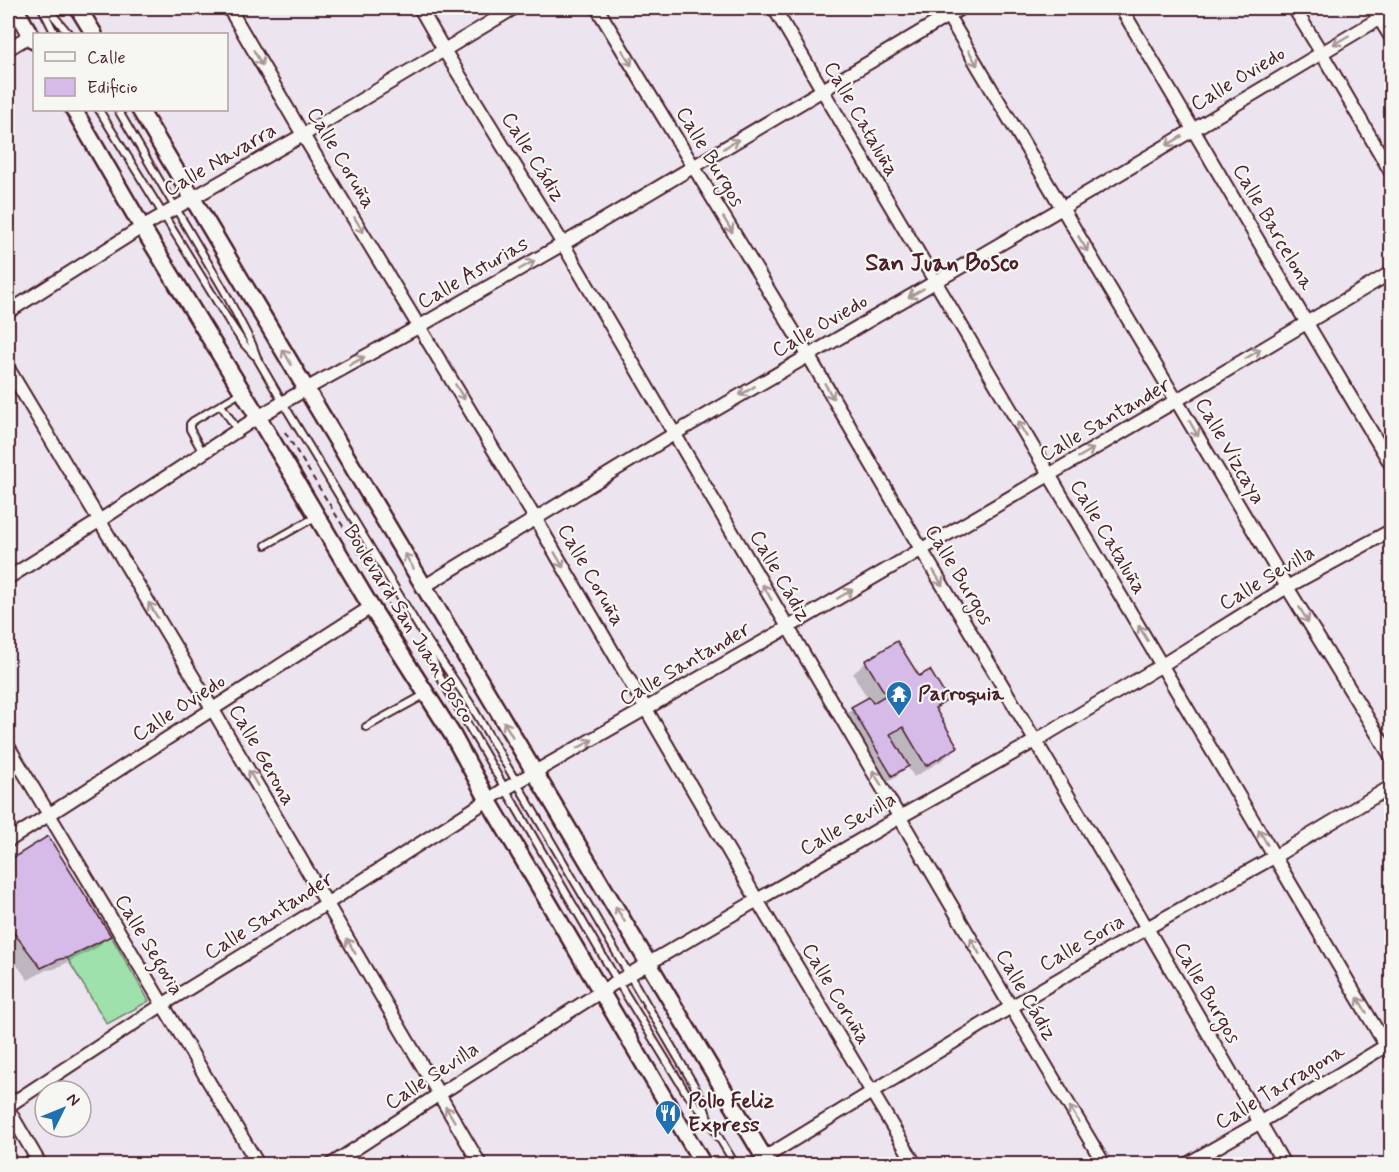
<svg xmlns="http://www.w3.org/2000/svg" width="1399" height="1172" font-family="Mynerve,sans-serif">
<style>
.green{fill:#9fe1ac;stroke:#74806c;stroke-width:1.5}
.shadow{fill:#0003}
.building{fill:#d6bbe9;stroke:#4a1f2b;stroke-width:1.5}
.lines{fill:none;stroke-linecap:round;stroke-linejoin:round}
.service-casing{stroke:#4a1f2b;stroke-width:10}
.minor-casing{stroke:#4a1f2b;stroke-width:16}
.tertiary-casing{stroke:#4a1f2b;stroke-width:20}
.path{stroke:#4a1f2b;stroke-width:2;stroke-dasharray:6 4.5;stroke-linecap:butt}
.service{stroke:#f6f6f2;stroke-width:6}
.minor{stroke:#f6f6f2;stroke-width:12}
.tertiary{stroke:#f6f6f2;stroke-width:15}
.oneway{stroke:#a99598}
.labels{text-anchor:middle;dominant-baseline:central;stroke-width:4.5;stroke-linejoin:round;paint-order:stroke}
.street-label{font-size:21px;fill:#4a1f2b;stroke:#f6f6f2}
.poi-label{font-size:21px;font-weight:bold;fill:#4a1f2b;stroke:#f6f6f2;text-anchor:start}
.quarter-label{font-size:24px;font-weight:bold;fill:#4a1f2b;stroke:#f6f6f2}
</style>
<rect width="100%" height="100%" fill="#ece4ef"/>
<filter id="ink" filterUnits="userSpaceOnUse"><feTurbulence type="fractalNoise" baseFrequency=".0167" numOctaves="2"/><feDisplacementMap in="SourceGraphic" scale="12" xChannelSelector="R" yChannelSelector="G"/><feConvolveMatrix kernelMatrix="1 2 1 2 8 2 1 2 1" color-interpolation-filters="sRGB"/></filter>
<g filter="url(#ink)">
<!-- green -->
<polygon class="green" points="111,936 149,1001 107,1024 67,958"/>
<!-- shadow -->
<g class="shadow">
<polygon points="866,662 918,679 946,700 935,711 957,746 944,759 914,777 907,766 895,778 879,787 840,721 852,709 868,699 853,674"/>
<polygon points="48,838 109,935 97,948 54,969 46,970 28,980 8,953 8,863"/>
</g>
<!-- building -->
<g class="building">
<polygon points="897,641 919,676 930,670 948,700 935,708 958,747 926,766 903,727 890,734 909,766 892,776 851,707 869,697 873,703 886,695 865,661"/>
<polygon points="48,836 111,936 67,958 60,959 41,968 8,925 8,861"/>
</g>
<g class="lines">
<!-- service casing -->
<g class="service-casing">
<g id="service">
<polyline points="42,8 55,34"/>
<polyline points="47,8 69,34"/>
<polyline points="99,110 230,323 244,344 254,355"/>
<polyline points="118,110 225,292 252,344 258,360 283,403 421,631 470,703 694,1085 702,1100 709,1121"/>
<polyline points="221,405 238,431"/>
<polyline points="203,453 190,429 190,424 193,421 242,392"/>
<polyline points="266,545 317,516"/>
<polyline points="426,643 440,677 618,982 685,1091 709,1121 735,1164"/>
<polyline points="366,727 426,694"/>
</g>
</g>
<!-- minor casing -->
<g class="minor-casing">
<g id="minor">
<polyline points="229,8 303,135 535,518 757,900 915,1164"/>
<polyline points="420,8 444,50 563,244 1011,1007 1104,1164"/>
<polyline points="597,8 808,355 921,549 1147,928 1284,1164"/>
<polyline points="774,8 1392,1056"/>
<path d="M1121,8C1212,160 1300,314 1392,466"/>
<polyline points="1294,8 1321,52 1392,174"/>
<polyline points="1373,8 1392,39"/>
<polyline points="944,9 1287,587 1392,758"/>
<polyline points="8,49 31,35"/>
<polyline points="8,312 142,227 303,135 514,8"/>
<polyline points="8,368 213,710 480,1164"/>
<polyline points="8,578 99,521 258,417 306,389 420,326 563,244 961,8"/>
<polyline points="425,586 674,434 1062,208 1392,11"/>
<polyline points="8,746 258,1164"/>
<polyline points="8,841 371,607"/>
<polyline points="8,1106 162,1005 326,904 505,789 787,628 1177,400 1392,272"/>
<polyline points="8,1109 40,1164"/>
<polyline points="764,1158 1011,1007 1147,928 1274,857 1392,786"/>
<polyline points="332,1164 438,1095 613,984 900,817 1035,741 1162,665 1287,587 1392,530"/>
<polyline points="1187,1164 1259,1123 1392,1042"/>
</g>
</g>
<!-- tertiary casing -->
<g class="tertiary-casing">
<g id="tertiary">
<polyline points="15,8 34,41"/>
<polyline points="78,8 94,34"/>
<polyline points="74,110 142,227 258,417 371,607 452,734 488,800 703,1164"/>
<polyline points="140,110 768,1164"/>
</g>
</g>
<!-- path -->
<polyline class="path" points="285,432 352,541 390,607"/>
<!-- service -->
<use href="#service" class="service"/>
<!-- minor -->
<use href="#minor" class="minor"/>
<!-- tertiary -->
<use href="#tertiary" class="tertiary"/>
</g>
<!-- one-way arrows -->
<defs><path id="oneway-shaft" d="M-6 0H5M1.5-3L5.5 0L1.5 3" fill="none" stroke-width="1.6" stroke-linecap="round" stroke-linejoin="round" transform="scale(1.5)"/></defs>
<g class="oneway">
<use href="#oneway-shaft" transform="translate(1341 40) rotate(150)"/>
<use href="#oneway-shaft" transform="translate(258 58) rotate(60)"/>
<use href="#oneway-shaft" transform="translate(627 58) rotate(59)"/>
<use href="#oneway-shaft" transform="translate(973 58) rotate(60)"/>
<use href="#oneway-shaft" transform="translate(1174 141) rotate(149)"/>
<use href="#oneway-shaft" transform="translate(731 144) rotate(-31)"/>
<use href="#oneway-shaft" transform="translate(359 225) rotate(59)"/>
<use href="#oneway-shaft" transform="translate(728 225) rotate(59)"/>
<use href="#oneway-shaft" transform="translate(1083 244) rotate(59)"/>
<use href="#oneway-shaft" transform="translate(527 265) rotate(-30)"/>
<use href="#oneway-shaft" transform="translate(916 293) rotate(150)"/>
<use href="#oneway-shaft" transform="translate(1253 354) rotate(-31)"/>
<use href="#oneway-shaft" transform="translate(287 357) rotate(-120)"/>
<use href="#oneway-shaft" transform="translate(357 361) rotate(-29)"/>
<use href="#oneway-shaft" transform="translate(747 391) rotate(149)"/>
<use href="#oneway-shaft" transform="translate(829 391) rotate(60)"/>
<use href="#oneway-shaft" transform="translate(460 392) rotate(59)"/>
<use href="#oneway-shaft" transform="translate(1022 429) rotate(-121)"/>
<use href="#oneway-shaft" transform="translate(1194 429) rotate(60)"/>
<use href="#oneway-shaft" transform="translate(1086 453) rotate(-30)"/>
<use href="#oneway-shaft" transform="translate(559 560) rotate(60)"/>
<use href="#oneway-shaft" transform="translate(409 561) rotate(-121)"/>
<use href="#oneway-shaft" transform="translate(938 578) rotate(59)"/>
<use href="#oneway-shaft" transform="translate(767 592) rotate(-120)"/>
<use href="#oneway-shaft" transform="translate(845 594) rotate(-30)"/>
<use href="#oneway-shaft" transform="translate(153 610) rotate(-121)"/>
<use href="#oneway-shaft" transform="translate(1304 615) rotate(59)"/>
<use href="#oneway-shaft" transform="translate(1143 633) rotate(-121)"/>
<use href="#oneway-shaft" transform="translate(508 729) rotate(-120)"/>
<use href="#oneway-shaft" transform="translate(585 744) rotate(-30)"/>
<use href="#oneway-shaft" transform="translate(253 778) rotate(-120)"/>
<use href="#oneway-shaft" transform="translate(877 778) rotate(-121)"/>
<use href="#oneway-shaft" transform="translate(1263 837) rotate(-120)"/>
<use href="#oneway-shaft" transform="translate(620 914) rotate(-121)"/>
<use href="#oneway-shaft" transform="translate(351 946) rotate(-120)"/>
<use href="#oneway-shaft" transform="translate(975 946) rotate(-120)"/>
<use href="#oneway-shaft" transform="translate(1362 1005) rotate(-121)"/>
<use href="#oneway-shaft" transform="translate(450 1114) rotate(-121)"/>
<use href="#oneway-shaft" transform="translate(1074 1114) rotate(-121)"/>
</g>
</g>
<!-- icons -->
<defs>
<g id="temple-pin" transform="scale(1.35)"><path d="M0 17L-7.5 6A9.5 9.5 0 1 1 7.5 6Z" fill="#1f6fb2" stroke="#f6f6f2"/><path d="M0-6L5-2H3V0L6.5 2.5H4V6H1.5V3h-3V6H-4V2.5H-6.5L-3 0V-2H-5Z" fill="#fff"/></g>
<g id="restaurant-pin" transform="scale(1.35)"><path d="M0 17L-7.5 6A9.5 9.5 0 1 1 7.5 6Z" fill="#1f6fb2" stroke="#f6f6f2"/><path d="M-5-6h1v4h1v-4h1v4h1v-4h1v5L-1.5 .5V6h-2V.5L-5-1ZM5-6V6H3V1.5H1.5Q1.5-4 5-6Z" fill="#fff"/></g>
</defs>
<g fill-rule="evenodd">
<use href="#temple-pin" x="899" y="694"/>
<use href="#restaurant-pin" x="668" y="1113"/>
</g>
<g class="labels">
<!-- street labels -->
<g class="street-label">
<text transform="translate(1238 79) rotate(-31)">Calle Oviedo</text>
<text transform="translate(861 119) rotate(60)">Calle Cataluña</text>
<text transform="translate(533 157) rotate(58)">Calle Cádiz</text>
<text transform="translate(710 157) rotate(59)">Calle Burgos</text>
<text transform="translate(341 158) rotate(59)">Calle Coruña</text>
<text transform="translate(220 160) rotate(-30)">Calle Navarra</text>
<text transform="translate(1273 227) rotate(60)">Calle Barcelona</text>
<text transform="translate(473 273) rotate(-30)">Calle Asturias</text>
<text transform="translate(820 326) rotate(-30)">Calle Oviedo</text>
<text transform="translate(1105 420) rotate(-30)">Calle Santander</text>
<text transform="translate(1230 451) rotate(60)">Calle Vizcaya</text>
<text transform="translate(1108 537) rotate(59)">Calle Cataluña</text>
<text transform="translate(591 575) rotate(60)">Calle Coruña</text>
<text transform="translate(959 575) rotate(59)">Calle Burgos</text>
<text transform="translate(780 576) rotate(60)">Calle Cádiz</text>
<text transform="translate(1267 578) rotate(-31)">Calle Sevilla</text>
<text transform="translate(409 624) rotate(58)">Boulevard San Juan Bosco</text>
<text transform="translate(685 664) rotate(-30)">Calle Santander</text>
<text transform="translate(179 708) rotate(-33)">Calle Oviedo</text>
<text transform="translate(262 755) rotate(60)">Calle Gerona</text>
<text transform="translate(848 824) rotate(-30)">Calle Sevilla</text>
<text transform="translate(269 916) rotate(-32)">Calle Santander</text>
<text transform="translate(1082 943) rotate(-30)">Calle Soria</text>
<text transform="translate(149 945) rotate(59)">Calle Segovia</text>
<text transform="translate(1207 993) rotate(60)">Calle Burgos</text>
<text transform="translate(836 994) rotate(59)">Calle Coruña</text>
<text transform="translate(1026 995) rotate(60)">Calle Cádiz</text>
<text transform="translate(432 1076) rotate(-33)">Calle Sevilla</text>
<text transform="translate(1280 1087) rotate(-31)">Calle Tarragona</text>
</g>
<!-- poi labels -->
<g class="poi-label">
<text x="918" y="694">Parroquia</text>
<text x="688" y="1101">Pollo Feliz<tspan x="688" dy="24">Express</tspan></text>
</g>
<!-- quarter labels -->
<g class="quarter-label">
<text x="942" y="263">San Juan Bosco</text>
</g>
</g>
<!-- margin -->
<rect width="1399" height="1172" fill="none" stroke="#f6f6f2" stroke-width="30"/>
<rect x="15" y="15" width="1369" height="1142" fill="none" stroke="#4a1f2b" stroke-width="2" filter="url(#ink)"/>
<!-- legend -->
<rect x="33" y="33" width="195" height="78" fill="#f6f6f2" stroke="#b1a0a2" stroke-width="1.5"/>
<rect x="45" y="52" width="30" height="9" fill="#f6f6f2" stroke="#b1a0a2" stroke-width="1.5"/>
<text x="87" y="63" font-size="18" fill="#4a1f2b">Calle</text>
<rect x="45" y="78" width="30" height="18" fill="#d6bbe9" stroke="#b1a0a2" stroke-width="1.5"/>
<text x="87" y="93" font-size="18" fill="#4a1f2b">Edificio</text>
<!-- north arrow -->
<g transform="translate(63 1109) rotate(47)"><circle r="28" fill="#f6f6f2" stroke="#b1a0a2" stroke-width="1.5"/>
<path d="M0-4.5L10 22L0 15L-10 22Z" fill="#1f6fb2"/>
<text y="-9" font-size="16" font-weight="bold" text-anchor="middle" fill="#4a1f2b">N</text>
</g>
</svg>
